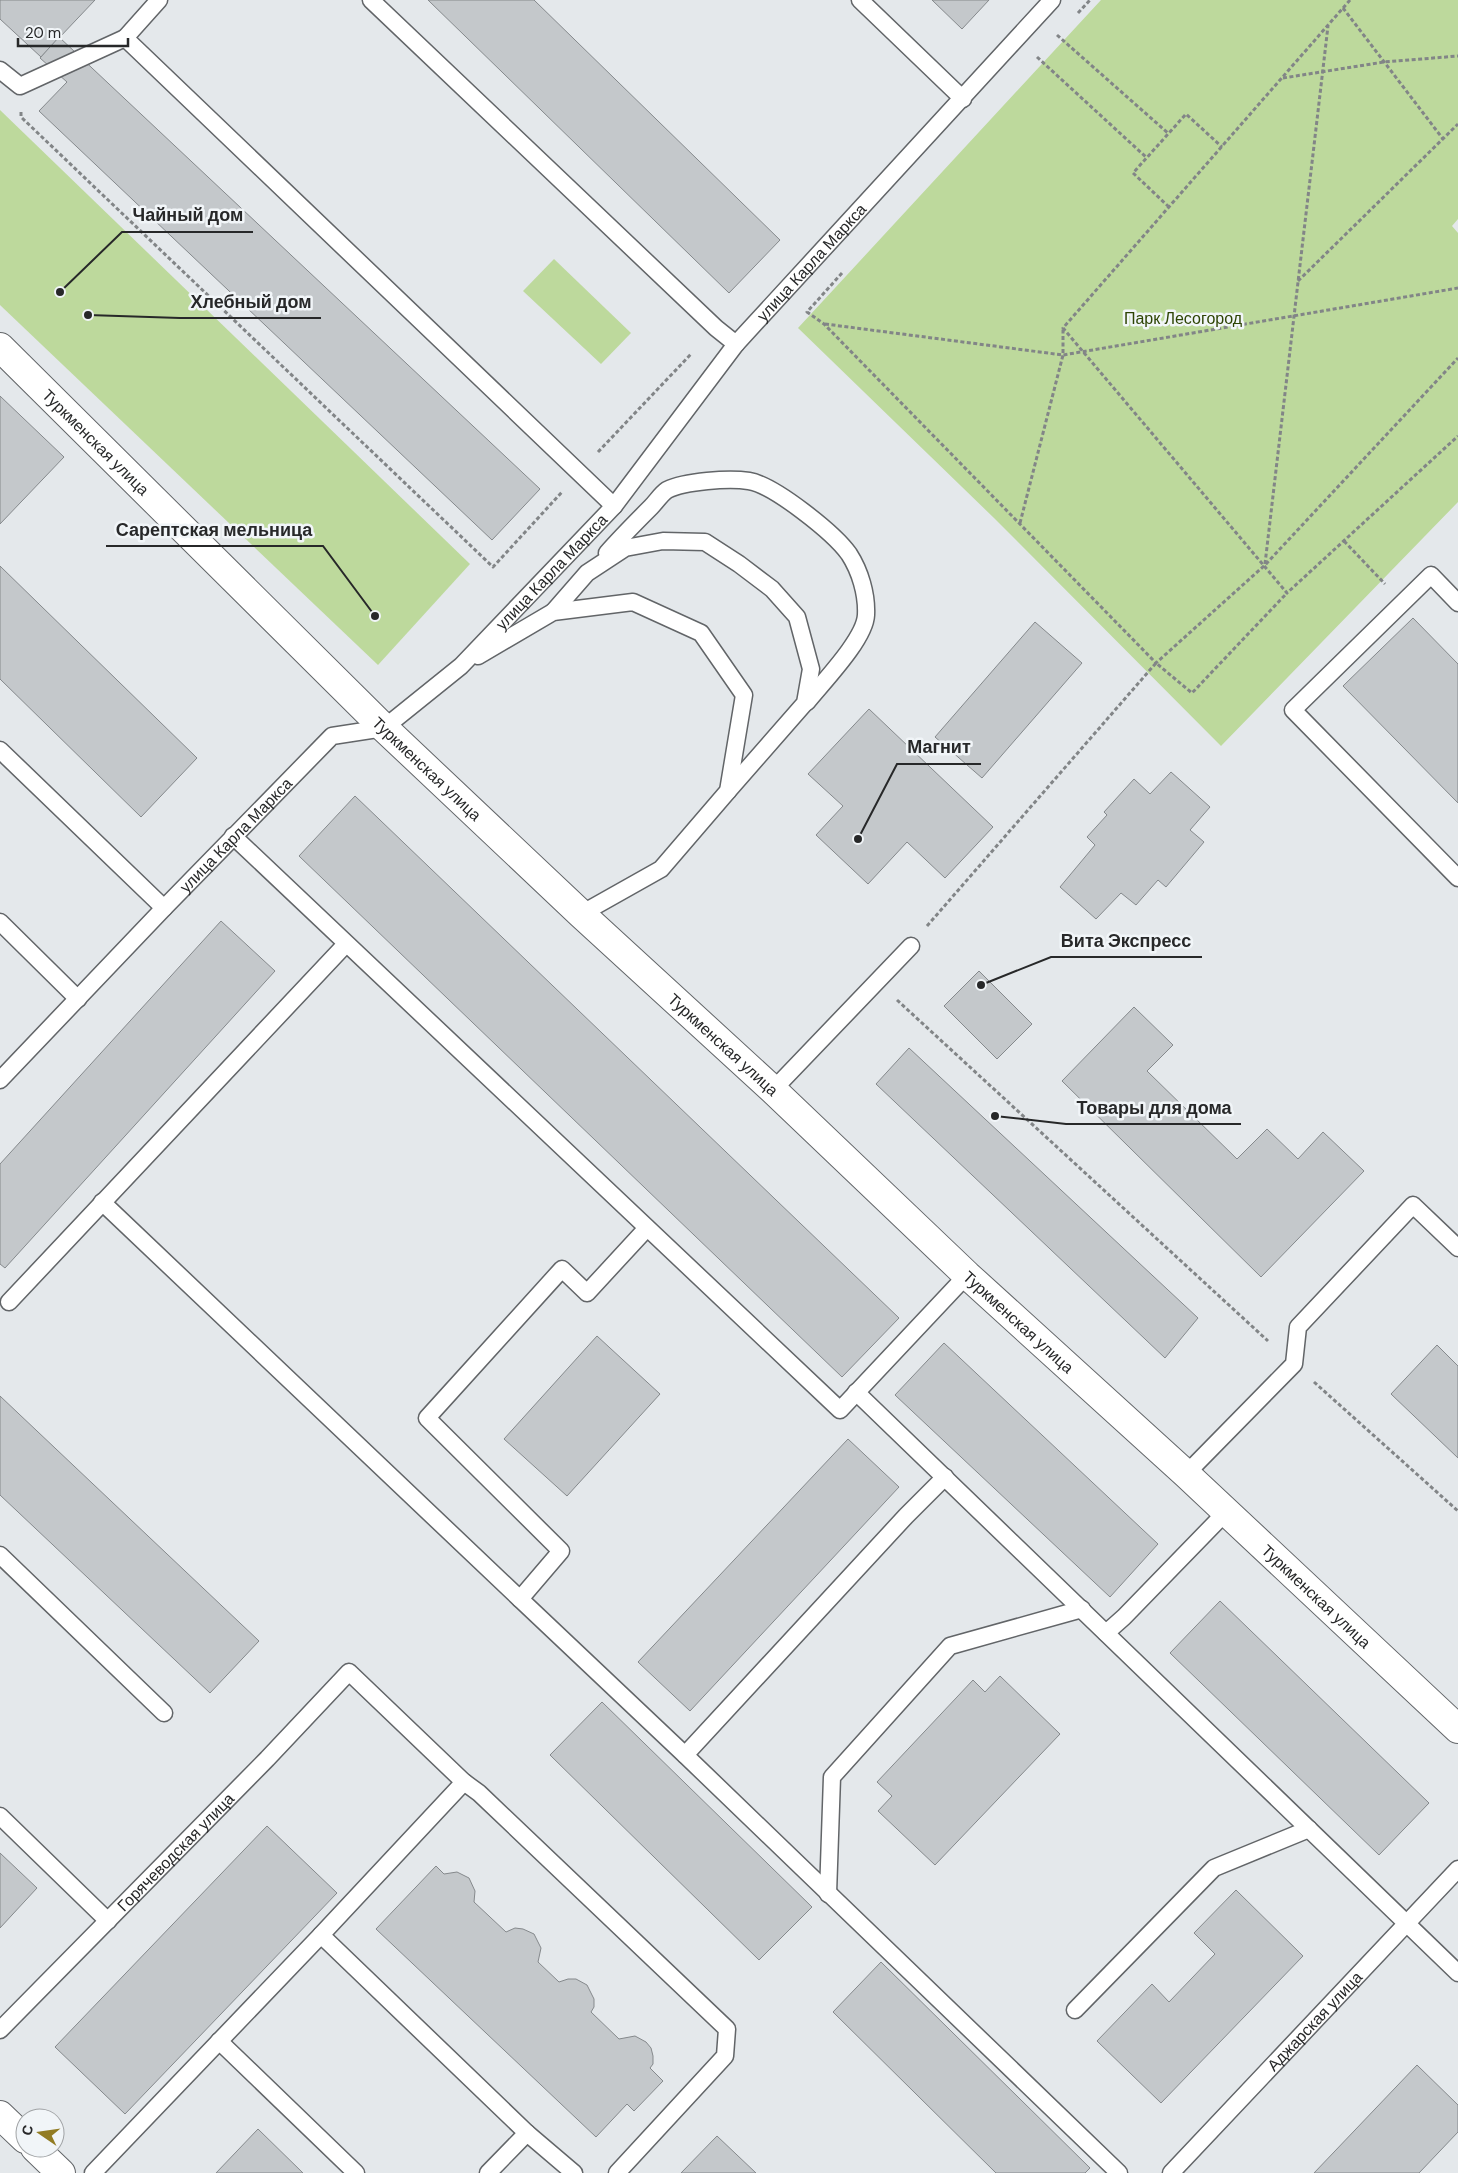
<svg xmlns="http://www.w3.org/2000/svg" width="1458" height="2173" font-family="'DM Sans',sans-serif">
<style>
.green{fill:#bdd99c}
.building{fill:#c4c8cb;stroke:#85898c}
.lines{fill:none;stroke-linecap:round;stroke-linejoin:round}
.service-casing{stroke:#626568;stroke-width:19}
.tertiary-casing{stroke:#626568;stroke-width:30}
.path{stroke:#828587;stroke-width:3;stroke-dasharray:4 2.5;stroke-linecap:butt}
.service{stroke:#fff;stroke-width:16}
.tertiary{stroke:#fff;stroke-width:28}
.labels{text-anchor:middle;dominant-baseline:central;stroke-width:5;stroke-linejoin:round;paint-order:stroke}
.street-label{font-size:16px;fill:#272829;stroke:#f1f5f8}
.park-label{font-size:16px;fill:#2d4404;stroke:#f1f5f8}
.leader{fill:none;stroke:#272829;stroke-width:2}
.callout-dot{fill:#272829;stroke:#f1f5f8;stroke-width:2}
.callout-label{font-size:18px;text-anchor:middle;font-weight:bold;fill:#272829;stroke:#f1f5f8;stroke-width:5;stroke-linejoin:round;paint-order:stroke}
</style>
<rect width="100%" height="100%" fill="#e4e8eb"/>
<!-- green -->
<g class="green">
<polygon points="1101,0 1458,0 1458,219 1452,226 1458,233 1458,502 1221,746 994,518 798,328"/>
<polygon points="0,110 470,564 378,665 0,305"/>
<polygon points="554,259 631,333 601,364 523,291"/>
</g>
<!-- building -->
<g class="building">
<polygon points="0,0 95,0 41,57 0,19"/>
<polygon points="428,0 534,0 780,240 729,293"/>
<polygon points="932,0 989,0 962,29"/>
<polygon points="59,37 540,489 492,540 39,111 67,82 40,58"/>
<polygon points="0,396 64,457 0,524"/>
<polygon points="0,566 197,758 141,817 0,679"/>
<polygon points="1413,618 1458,664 1458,803 1343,686"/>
<polygon points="1035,622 1082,663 982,778 935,737"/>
<polygon points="869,709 993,827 945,878 907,842 868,884 816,835 843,806 808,774"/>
<polygon points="1171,772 1210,807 1190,830 1204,842 1166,887 1158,880 1136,905 1121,893 1096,919 1060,887 1095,845 1087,837 1107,815 1104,812 1134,779 1150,794"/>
<polygon points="355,796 899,1318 842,1377 299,856"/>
<polygon points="221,921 275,971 5,1268 0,1264 0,1164"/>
<polygon points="979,971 1032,1024 997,1059 944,1006"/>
<polygon points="1134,1007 1173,1045 1147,1071 1237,1159 1267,1129 1298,1159 1323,1132 1364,1171 1261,1277 1062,1081"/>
<polygon points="909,1048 1198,1318 1165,1358 876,1084"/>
<polygon points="597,1336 660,1394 567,1496 504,1439"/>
<polygon points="944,1343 1158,1544 1110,1597 895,1395"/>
<polygon points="1437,1345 1458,1366 1458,1458 1391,1394"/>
<polygon points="0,1396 259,1641 210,1693 0,1495"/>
<polygon points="848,1439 899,1487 690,1711 638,1662"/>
<polygon points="1220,1601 1429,1803 1379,1855 1170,1653"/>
<polygon points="1000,1676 1060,1734 935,1865 878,1811 892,1796 877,1782 973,1680 985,1692"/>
<polygon points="602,1702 812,1907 759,1960 550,1755"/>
<polygon points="267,1826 337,1893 125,2114 55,2047"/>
<polygon points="0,1853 37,1888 0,1928"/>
<polygon points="436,1866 444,1874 457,1872 469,1878 475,1891 474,1902 506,1932 515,1928 523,1929 534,1934 541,1948 538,1962 559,1982 568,1979 576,1979 587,1985 594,1999 594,2007 591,2012 619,2039 635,2036 646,2042 651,2048 653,2056 653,2064 650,2068 663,2081 634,2111 627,2104 596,2137 376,1929"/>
<polygon points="1236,1890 1303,1956 1161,2103 1097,2041 1152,1984 1169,2002 1215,1954 1194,1933"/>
<polygon points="881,1962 1090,2168 1085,2173 996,2173 833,2012"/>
<polygon points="1417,2065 1458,2105 1458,2132 1419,2173 1314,2173"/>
<polygon points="258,2129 303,2173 216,2173"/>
<polygon points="717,2136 756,2173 681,2173"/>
</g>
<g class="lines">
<!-- service casing -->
<g class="service-casing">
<g id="service">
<polyline points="159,0 125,38 614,506"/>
<polyline points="371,0 716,328 736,344"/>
<polyline points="860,0 963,99"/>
<polyline points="0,70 20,86 125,38"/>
<path d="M607,553C621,537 636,522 651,507C656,502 661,494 667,490C685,481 729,478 749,481C774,485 834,533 849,554C860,571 867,594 866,615C865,639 823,682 807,702"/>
<polyline points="1458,603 1431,575 1293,710 1458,878"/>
<polyline points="553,612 587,573 625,548 663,541 705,542 739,564 772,589 797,617 811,669 805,703 728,791"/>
<polyline points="478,656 553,612 633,602 701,633 744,695 728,791 661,869 581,914"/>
<polyline points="0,750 164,908"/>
<polyline points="233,836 840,1410 967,1275"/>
<polyline points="0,922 78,999"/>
<path id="s1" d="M0,1080L164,908L332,736L384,728L461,666L614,506L736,344L1052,0"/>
<polyline points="773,1090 911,946"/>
<polyline points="102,1202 520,1599"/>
<polyline points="647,1228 587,1293 562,1269 427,1418 561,1551 520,1599 685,1755 1119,2173"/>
<polyline points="9,1302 346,944"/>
<polyline points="856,1392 1458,1973"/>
<polyline points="1186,1474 1294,1364 1298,1327 1413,1205 1458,1248"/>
<polyline points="0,1555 164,1713"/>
<polyline points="1106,1633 1124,1617 1226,1512"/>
<polyline points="685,1755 906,1516 945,1477"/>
<polyline points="0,1816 108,1921"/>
<polyline points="828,1894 832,1777 950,1646 1082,1609"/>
<polyline points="321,1935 464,1782"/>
<polyline points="1075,2010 1214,1868 1309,1829"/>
<path id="s2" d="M0,2030L267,1759L349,1672L464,1782L479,1793L727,2029L725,2056L617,2173"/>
<polyline points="219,2041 356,2173"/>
<polyline points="93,2173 321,1935 527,2133"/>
<polyline points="488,2173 527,2133 574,2173"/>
<path id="s3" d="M1171,2173L1458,1869"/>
</g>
</g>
<!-- tertiary casing -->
<g class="tertiary-casing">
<g id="tertiary">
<path id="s4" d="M0,347L384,728L581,914L773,1090L967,1275L1186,1474L1458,1729"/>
<polyline points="0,2115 25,2139"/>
<polyline points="35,2148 61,2173"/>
</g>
</g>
<!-- path -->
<g class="path">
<polyline points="1350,0 1063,328 1287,593 1458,436"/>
<polyline points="1343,8 1443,139"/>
<polyline points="1078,13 1090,0"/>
<polyline points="1057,35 1169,134"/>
<polyline points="1037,57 1147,158"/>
<polyline points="1283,78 1384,62 1458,56"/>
<polyline points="21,112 21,117 493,567 562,492"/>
<polyline points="1169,207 1133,173 1186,114 1222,147"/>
<polyline points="842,273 807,312 824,324 1156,663 1265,565 1458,358"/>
<polyline points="1298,281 1458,124"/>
<polyline points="825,324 1063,355 1458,288"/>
<polyline points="598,452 692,353"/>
<polyline points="1020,523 1063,355 1063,329"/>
<polyline points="1344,541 1385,584"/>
<polyline points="1265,564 1328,26"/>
<polyline points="927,926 1156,663 1192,693 1287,593"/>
<polyline points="897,1000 1268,1341"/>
<polyline points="1314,1382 1458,1511"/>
</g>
<!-- service -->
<use href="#service" class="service"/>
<!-- tertiary -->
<use href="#tertiary" class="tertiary"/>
</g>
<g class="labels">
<!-- street labels -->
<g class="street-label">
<text stroke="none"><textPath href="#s1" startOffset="1165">улица Карла Маркса</textPath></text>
<text stroke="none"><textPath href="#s4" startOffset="135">Туркменская улица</textPath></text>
<text stroke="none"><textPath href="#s1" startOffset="760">улица Карла Маркса</textPath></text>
<text stroke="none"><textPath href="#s4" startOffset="600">Туркменская улица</textPath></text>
<text stroke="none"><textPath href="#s1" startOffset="340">улица Карла Маркса</textPath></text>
<text stroke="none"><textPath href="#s4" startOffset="1005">Туркменская улица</textPath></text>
<text stroke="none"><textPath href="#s4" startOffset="1410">Туркменская улица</textPath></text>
<text stroke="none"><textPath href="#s4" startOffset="1815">Туркменская улица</textPath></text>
<text stroke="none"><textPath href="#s2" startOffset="250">Горячеводская улица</textPath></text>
<text stroke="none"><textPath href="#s3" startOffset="209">Аджарская улица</textPath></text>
</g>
<!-- park labels -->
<g class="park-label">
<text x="1183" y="318">Парк Лесогород</text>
</g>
</g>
<!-- callouts -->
<path class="leader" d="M60 292L122 232H253M88 315L180 318H321M375 616L323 546H106M858 839L897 764H981M981 985L1051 957H1202M995 1116L1066 1124H1241"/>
<g class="callout-dot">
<circle cx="60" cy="292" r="5"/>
<circle cx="88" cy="315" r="5"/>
<circle cx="375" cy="616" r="5"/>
<circle cx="858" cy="839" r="5"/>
<circle cx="981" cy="985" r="5"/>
<circle cx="995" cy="1116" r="5"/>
</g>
<g class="callout-label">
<text x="188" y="221">Чайный дом</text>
<text x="251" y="308">Хлебный дом</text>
<text x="214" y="536">Сарептская мельница</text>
<text x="939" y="753">Магнит</text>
<text x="1126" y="947">Вита Экспресс</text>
<text x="1154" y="1114">Товары для дома</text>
</g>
<!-- north arrow -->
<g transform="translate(40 2133) rotate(283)"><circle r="24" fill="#f1f5f8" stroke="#a0a3a5"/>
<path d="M0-4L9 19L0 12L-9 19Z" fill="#927c23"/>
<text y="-8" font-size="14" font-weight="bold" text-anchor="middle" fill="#272829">С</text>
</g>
<!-- scale -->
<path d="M18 38v8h110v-8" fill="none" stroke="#272829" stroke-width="2.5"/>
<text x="25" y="38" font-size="15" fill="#272829" stroke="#f1f5f8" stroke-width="4" paint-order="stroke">20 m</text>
</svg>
